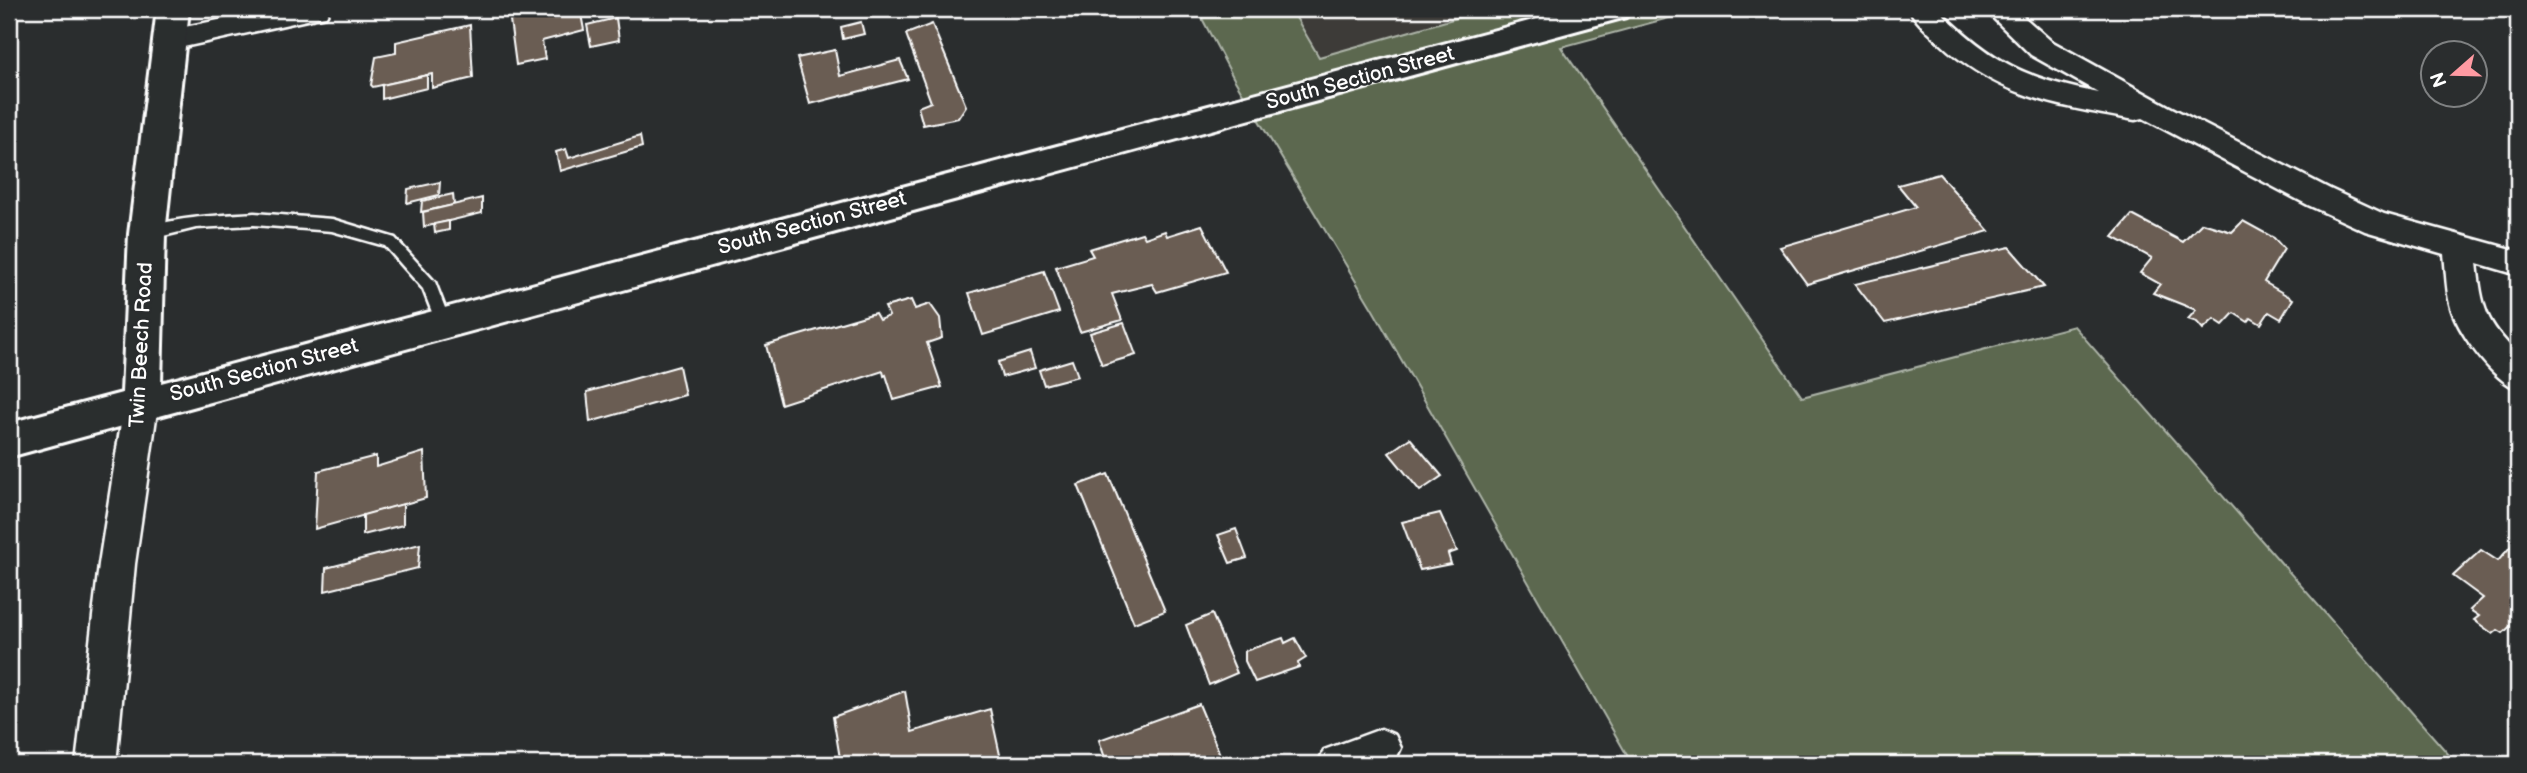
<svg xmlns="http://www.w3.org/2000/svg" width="2527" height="773" font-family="'Balsamiq Sans',sans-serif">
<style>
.built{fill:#3e3b39}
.green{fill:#5b6850;stroke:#adb4a8;stroke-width:2}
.building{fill:#6b5d52;stroke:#fff;stroke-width:2}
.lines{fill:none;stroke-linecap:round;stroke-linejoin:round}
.lane-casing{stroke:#fff;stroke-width:5}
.street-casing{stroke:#fff;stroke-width:5}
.secondary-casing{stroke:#fff;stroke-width:6}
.lane{fill:#2a2d2e;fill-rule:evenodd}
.street{fill:#2a2d2e;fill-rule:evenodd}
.secondary{fill:#2a2d2e;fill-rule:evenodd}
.labels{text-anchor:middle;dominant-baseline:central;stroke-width:5;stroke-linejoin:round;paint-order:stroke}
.street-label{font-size:21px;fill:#fff;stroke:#2a2d2e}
</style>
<rect width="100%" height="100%" fill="#2a2d2e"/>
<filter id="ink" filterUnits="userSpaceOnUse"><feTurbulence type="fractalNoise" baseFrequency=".0143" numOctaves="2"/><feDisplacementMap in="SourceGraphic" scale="14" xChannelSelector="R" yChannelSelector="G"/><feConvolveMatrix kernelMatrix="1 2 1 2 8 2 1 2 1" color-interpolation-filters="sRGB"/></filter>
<g filter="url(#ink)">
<!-- built -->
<polygon class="built" points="1291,9 1488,9 1319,57"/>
<!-- green -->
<polygon class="green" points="1197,9 1291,9 1319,57 1488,9 1702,9 1561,47 1802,397 2074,326 2457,764 1632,764 1373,310 1234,79"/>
<!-- building -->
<g class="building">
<polygon points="560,9 580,9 584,30 542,41 545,59 516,65 510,20"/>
<polygon points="616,18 619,40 591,46 587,25"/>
<polygon points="861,22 864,34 843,39 841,27"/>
<polygon points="932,24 966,106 958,118 923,125 918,107 931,102 906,34"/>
<polygon points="470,25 473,78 432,88 432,74 373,87 371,85 376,57 396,53 396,42"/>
<polygon points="835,50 840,76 900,60 908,79 810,104 797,58"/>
<polygon points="427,75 427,88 382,99 382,85"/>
<polygon points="640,136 642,147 560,171 556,152 566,149 569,158"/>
<polygon points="1939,174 1989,231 1807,284 1780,247 1916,207 1898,185"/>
<polygon points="440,182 439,195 407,203 408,189"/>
<polygon points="453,194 454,205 421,212 422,201"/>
<polygon points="482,198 482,213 424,227 423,212"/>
<polygon points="2132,215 2183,242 2202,223 2232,232 2243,221 2274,238 2284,249 2264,282 2293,299 2281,319 2269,312 2261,324 2251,318 2248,322 2234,313 2223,325 2214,319 2203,329 2197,322 2188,319 2196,310 2153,293 2160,284 2140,273 2152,258 2113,237"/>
<polygon points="449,221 449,230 435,233 434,224"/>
<polygon points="1202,225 1226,272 1157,292 1152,284 1112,294 1122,320 1080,332 1056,267 1093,256 1089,249 1142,233 1145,238 1165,231 1167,236"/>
<polygon points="2009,247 2044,287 1885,323 1855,284"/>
<polygon points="1044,271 1059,312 983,335 969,293"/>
<polygon points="911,300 915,309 930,304 940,318 942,338 927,343 942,387 894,400 886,375 884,376 883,371 781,404 766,345 875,313 879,320 889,316 885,307"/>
<polygon points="1124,323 1136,355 1102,365 1090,333"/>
<polygon points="1030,352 1035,368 1002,377 998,362"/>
<polygon points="1072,360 1078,376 1044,385 1039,370"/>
<polygon points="679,366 685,395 590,422 587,392"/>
<polygon points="1410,438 1442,476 1420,491 1389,453"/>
<polygon points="424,452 426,498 315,529 318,471 376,456 376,467"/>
<polygon points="1108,474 1165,611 1134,623 1078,485"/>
<polygon points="403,504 403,525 363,535 363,515"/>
<polygon points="1440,513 1457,551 1448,554 1451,564 1420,570 1402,522"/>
<polygon points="1236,529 1247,558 1230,563 1218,535"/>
<polygon points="2518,538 2518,623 2516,621 2503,633 2498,630 2493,634 2474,620 2479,616 2470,610 2483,598 2453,576 2481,550 2498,561"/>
<polygon points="420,544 418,568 325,591 326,568"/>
<polygon points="1212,614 1237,673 1209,685 1186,625"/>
<polygon points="1283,638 1285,643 1295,638 1306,658 1298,663 1299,667 1255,682 1245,661 1245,651"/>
<polygon points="905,691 912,732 990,709 1002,764 841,764 833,717"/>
<polygon points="1199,704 1224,764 1145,764 1143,757 1125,764 1107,764 1099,740"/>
</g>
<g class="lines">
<!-- lane casing -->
<g class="lane-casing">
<path id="lane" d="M254,213L332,219L395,238L435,282L450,321L447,325H437L423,289L385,246L332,231L254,225L196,228L147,240L140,234C152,217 232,215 254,213Z"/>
</g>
<!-- street casing -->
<g class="street-casing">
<g id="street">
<polygon points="273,9 330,9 326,16 316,18 170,50 160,47 156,40 160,33 170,30"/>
<path d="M1909,9H1938C1992,62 2025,79 2099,93L2031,55L1984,9H2015L2051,41L2168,106L2330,189L2384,214L2518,251V275L2477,263C2482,308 2485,322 2518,354V389C2493,381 2456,330 2450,304C2446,288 2446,270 2444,254L2365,231L2308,205L2143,118L2135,120C2058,106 1997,97 1938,41C1927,31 1915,21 1909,9Z"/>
<polygon points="141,390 153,394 158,404 135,564 116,764 76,764 99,564 124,404 129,394"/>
<polygon points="1381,729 1395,735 1401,748 1395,761 1388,764 1318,764 1324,750"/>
</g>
</g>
<!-- secondary casing -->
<g class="secondary-casing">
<polygon id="secondary" points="157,9 189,9 165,234 161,383 1575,9 1631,9 1626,17 1615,20 9,457 9,423 122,393 129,234"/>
</g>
<!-- lane -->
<use href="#lane" class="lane"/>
<!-- street -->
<use href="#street" class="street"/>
<!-- secondary -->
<use href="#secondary" class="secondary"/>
</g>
</g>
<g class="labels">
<!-- street labels -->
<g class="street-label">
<text transform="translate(1360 78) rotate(-15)">South Section Street</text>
<text transform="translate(812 223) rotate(-15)">South Section Street</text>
<text transform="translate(141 345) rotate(-87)">Twin Beech Road</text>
<text transform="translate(264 370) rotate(-15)">South Section Street</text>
</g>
</g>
<!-- margin -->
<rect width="2527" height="773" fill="none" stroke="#2a2d2e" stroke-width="35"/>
<rect x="18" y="18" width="2492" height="738" fill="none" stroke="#fff" stroke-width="2.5" filter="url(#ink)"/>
<!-- north arrow -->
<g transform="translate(2454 74) rotate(250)"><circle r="33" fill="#2a2d2e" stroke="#7f8182" stroke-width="2"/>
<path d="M0-5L12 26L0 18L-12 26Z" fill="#ff9aa2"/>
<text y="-10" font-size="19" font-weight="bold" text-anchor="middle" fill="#ffffff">N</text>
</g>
</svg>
